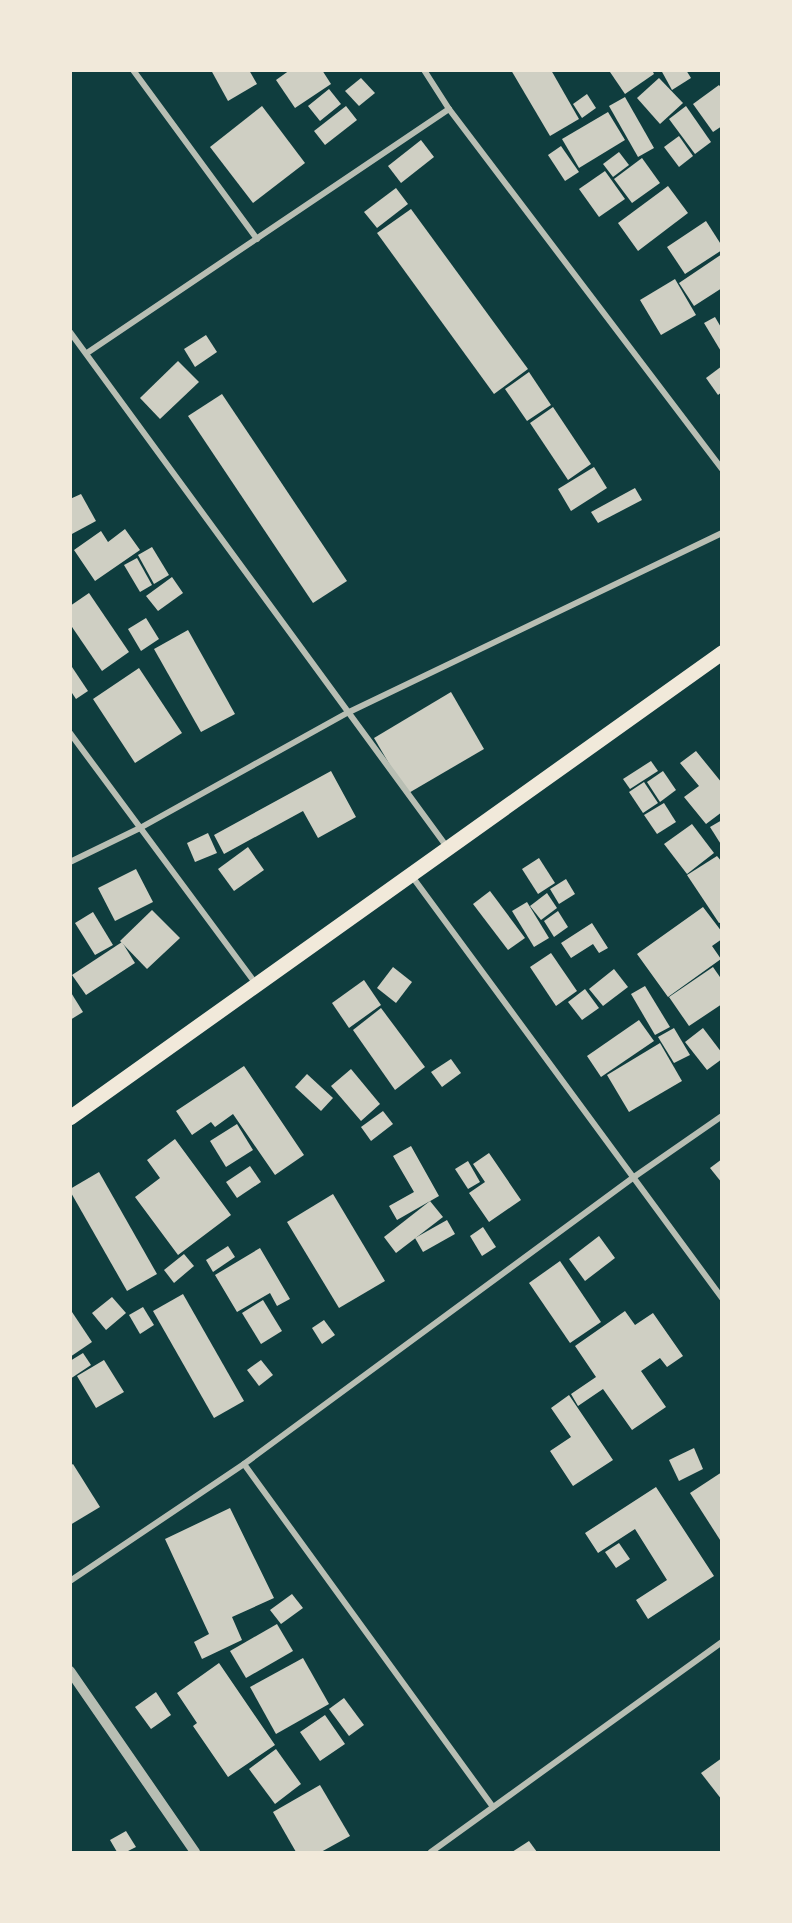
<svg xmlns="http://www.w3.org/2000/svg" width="792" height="1923" font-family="Overpass,sans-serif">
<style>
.building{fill:#cfcfc3}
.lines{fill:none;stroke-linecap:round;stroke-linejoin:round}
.minor{stroke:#b8beb3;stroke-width:6}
.tertiary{stroke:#b8beb3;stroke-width:10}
.primary{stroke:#f1e9da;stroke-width:15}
</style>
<rect width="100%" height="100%" fill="#0f3d3e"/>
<!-- building -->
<g class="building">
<polygon points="211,70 249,70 257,84 228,101"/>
<polygon points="290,70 322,70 331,84 295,108 276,80"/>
<polygon points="511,70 551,70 579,119 550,136"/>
<polygon points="612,70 652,70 654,74 625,94 610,72"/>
<polygon points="661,70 686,70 691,78 672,90"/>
<polygon points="361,78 375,93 359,106 345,91"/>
<polygon points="659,78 683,103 660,124 637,98"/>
<polygon points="719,85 722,89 722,126 713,132 693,104"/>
<polygon points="329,89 341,104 320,121 308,106"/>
<polygon points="587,94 596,108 582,118 573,104"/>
<polygon points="625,97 654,148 638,157 609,106"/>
<polygon points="262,106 305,163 253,203 210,147"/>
<polygon points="346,106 357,120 325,145 314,131"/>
<polygon points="686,106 711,142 695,154 669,119"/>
<polygon points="608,112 625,140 579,168 562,139"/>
<polygon points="679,136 693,156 679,167 664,147"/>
<polygon points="421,140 434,157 401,183 388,166"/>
<polygon points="561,146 579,172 565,181 548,155"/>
<polygon points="619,152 629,165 613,177 603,164"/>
<polygon points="642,158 660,183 632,203 614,179"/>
<polygon points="605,171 625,199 599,217 579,189"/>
<polygon points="668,186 688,213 638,251 618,223"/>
<polygon points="396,188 408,204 377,228 364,212"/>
<polygon points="411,209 528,369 494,394 377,233"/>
<polygon points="706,221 722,246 722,250 685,274 667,247"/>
<polygon points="722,254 722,288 694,306 679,283"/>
<polygon points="675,279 696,315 661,335 640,300"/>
<polygon points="715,317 722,329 722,353 704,323"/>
<polygon points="206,335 217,352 195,367 184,349"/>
<polygon points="178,361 199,382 160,419 140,398"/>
<polygon points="722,366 722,392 718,395 706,378"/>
<polygon points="529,372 551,405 527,421 505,389"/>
<polygon points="222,394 347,581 313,603 188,416"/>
<polygon points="553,407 591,464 568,480 530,423"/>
<polygon points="594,467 607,488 571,511 558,489"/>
<polygon points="635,488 642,500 598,523 591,512"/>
<polygon points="81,494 96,521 70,535 70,499"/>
<polygon points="125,529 140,550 95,581 74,550 101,531 108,542"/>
<polygon points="152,547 169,575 154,584 138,555"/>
<polygon points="137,558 152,585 140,592 124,565"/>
<polygon points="172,577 183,593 158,611 146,596"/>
<polygon points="89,593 129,652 102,671 70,624 70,606"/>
<polygon points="146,618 159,639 141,651 128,629"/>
<polygon points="188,630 235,714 201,732 154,649"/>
<polygon points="70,664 88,691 76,699 70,690"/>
<polygon points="139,668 182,733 135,763 93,699"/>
<polygon points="451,692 484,749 407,794 374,738"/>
<polygon points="696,751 722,783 722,812 706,824 684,797 699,786 680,763"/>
<polygon points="651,761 658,771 630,789 623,779"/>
<polygon points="331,771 356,817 318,838 303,811 224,854 214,835"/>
<polygon points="663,771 676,790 660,802 647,782"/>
<polygon points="644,782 658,803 643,813 629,792"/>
<polygon points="664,803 676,822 657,834 644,815"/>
<polygon points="722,820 722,846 710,827"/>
<polygon points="692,824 714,853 687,874 664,844"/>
<polygon points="208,833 217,853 195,862 187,843"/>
<polygon points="248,847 264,870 234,891 218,869"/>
<polygon points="717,856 722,862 722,922 719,923 687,875"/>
<polygon points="539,858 555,883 538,894 522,869"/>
<polygon points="136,869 153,902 115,921 98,888"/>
<polygon points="566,879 575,894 559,904 550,889"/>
<polygon points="490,891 525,938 508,950 473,904"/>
<polygon points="547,893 557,908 541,920 530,906"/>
<polygon points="527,902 549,938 534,947 512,911"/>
<polygon points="703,907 722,932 722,939 712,946 721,959 668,997 637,954"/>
<polygon points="152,910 180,938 147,969 120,941"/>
<polygon points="558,911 568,927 554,937 544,921"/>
<polygon points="93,912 113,945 95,955 75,923"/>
<polygon points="592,923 608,948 599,953 593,944 571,958 561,943"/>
<polygon points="122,942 135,963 86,995 72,975"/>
<polygon points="551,953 577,991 556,1006 530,967"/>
<polygon points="393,967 412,982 396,1003 377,988"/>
<polygon points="713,967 722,980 722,1004 689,1026 669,997"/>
<polygon points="614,969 628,987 603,1006 589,989"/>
<polygon points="364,980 381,1005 349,1028 332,1003"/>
<polygon points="645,986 670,1027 655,1035 631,994"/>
<polygon points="585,989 599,1008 582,1020 568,1002"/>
<polygon points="70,991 83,1012 70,1020"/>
<polygon points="381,1008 425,1067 395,1090 353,1030"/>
<polygon points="639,1020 654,1041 601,1077 587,1056"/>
<polygon points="674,1028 690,1055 674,1063 658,1037"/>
<polygon points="703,1028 722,1053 722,1059 707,1070 685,1042"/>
<polygon points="660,1043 682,1081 629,1112 607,1075"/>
<polygon points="451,1059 461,1073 442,1087 431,1072"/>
<polygon points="244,1066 304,1155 275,1175 233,1114 215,1127 211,1122 192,1135 176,1111"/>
<polygon points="351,1069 380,1104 361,1121 331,1086"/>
<polygon points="307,1074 333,1098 321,1111 295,1087"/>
<polygon points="383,1111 393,1124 371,1141 361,1127"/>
<polygon points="237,1124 253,1150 226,1167 210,1141"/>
<polygon points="175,1139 231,1215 178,1255 135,1197 160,1178 147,1160"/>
<polygon points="411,1146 439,1196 397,1220 389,1206 414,1192 393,1156"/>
<polygon points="489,1153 521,1200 489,1222 469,1193 485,1182 473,1164"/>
<polygon points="722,1159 722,1183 710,1168"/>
<polygon points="468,1161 480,1182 468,1189 455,1169"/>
<polygon points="250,1166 261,1182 237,1198 226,1182"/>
<polygon points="99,1172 157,1274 127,1291 70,1191 70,1189"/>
<polygon points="333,1194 385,1281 339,1308 287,1222"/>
<polygon points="430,1201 443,1217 396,1253 384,1237"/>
<polygon points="447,1220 455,1234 423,1252 415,1238"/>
<polygon points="483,1227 496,1247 482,1256 470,1236"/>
<polygon points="599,1236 615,1258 585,1281 569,1259"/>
<polygon points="228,1246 235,1257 213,1272 206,1260"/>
<polygon points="260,1248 290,1299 277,1306 270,1293 237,1312 215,1275"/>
<polygon points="184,1254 194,1266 174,1283 164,1270"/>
<polygon points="560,1261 601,1322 570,1343 529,1283"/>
<polygon points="183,1294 244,1401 214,1418 153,1311"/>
<polygon points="112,1297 126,1313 106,1330 92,1313"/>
<polygon points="263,1300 282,1331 261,1344 242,1313"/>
<polygon points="143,1307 154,1325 140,1334 129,1315"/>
<polygon points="70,1309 92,1342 70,1357"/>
<polygon points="625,1311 635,1325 653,1313 683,1356 667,1367 660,1358 641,1371 666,1407 632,1430 603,1389 578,1406 571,1394 596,1377 575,1346"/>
<polygon points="324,1320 335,1335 322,1344 312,1328"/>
<polygon points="83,1353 91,1365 70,1379 70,1361"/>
<polygon points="104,1360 124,1392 96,1408 77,1376"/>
<polygon points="261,1360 273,1375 259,1386 247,1370"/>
<polygon points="569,1395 613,1460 573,1486 550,1451 571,1437 551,1408"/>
<polygon points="694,1448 703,1469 679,1481 669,1460"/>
<polygon points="73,1464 100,1507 70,1525 70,1466"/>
<polygon points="722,1472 722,1543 690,1493"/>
<polygon points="656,1487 714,1576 648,1619 636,1600 667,1580 635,1529 598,1553 585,1533"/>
<polygon points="230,1508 274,1598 232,1617 242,1640 202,1659 194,1642 209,1634 165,1539"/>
<polygon points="619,1543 630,1559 616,1568 605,1552"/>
<polygon points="292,1594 303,1608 281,1624 270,1610"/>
<polygon points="277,1624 293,1651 246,1678 230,1651"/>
<polygon points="303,1658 329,1704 276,1734 250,1687"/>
<polygon points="219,1663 275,1745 228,1777 193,1726 197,1723 177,1693"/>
<polygon points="156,1692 171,1715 151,1729 135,1707"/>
<polygon points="344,1698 364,1725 349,1736 329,1709"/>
<polygon points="325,1715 345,1744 320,1761 300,1732"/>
<polygon points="276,1749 301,1784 275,1804 249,1769"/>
<polygon points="722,1758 722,1800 701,1773"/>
<polygon points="320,1785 350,1836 321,1852 296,1852 273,1812"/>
<polygon points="126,1831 136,1847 126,1852 117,1852 110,1840"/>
<polygon points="529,1841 537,1852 512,1852"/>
</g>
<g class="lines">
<!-- minor -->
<g class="minor">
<polyline points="133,70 257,239"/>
<polyline points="424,70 449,109 722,469"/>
<polyline points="70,332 447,847"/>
<polyline points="87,353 449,109"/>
<polyline points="70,733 256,984"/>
<polyline points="70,862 140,828 347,713 722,533"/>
<polyline points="411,875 722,1298"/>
<polyline points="244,1464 493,1807"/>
<polyline points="70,1581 244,1464 634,1177 722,1116"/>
<polyline points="431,1852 722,1642"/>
</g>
<!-- tertiary -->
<polyline class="tertiary" points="70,1671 195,1852"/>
<!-- primary -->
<polyline class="primary" points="70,1118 722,653"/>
</g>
<!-- border -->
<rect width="792" height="1923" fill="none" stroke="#f1e9da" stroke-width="144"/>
</svg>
